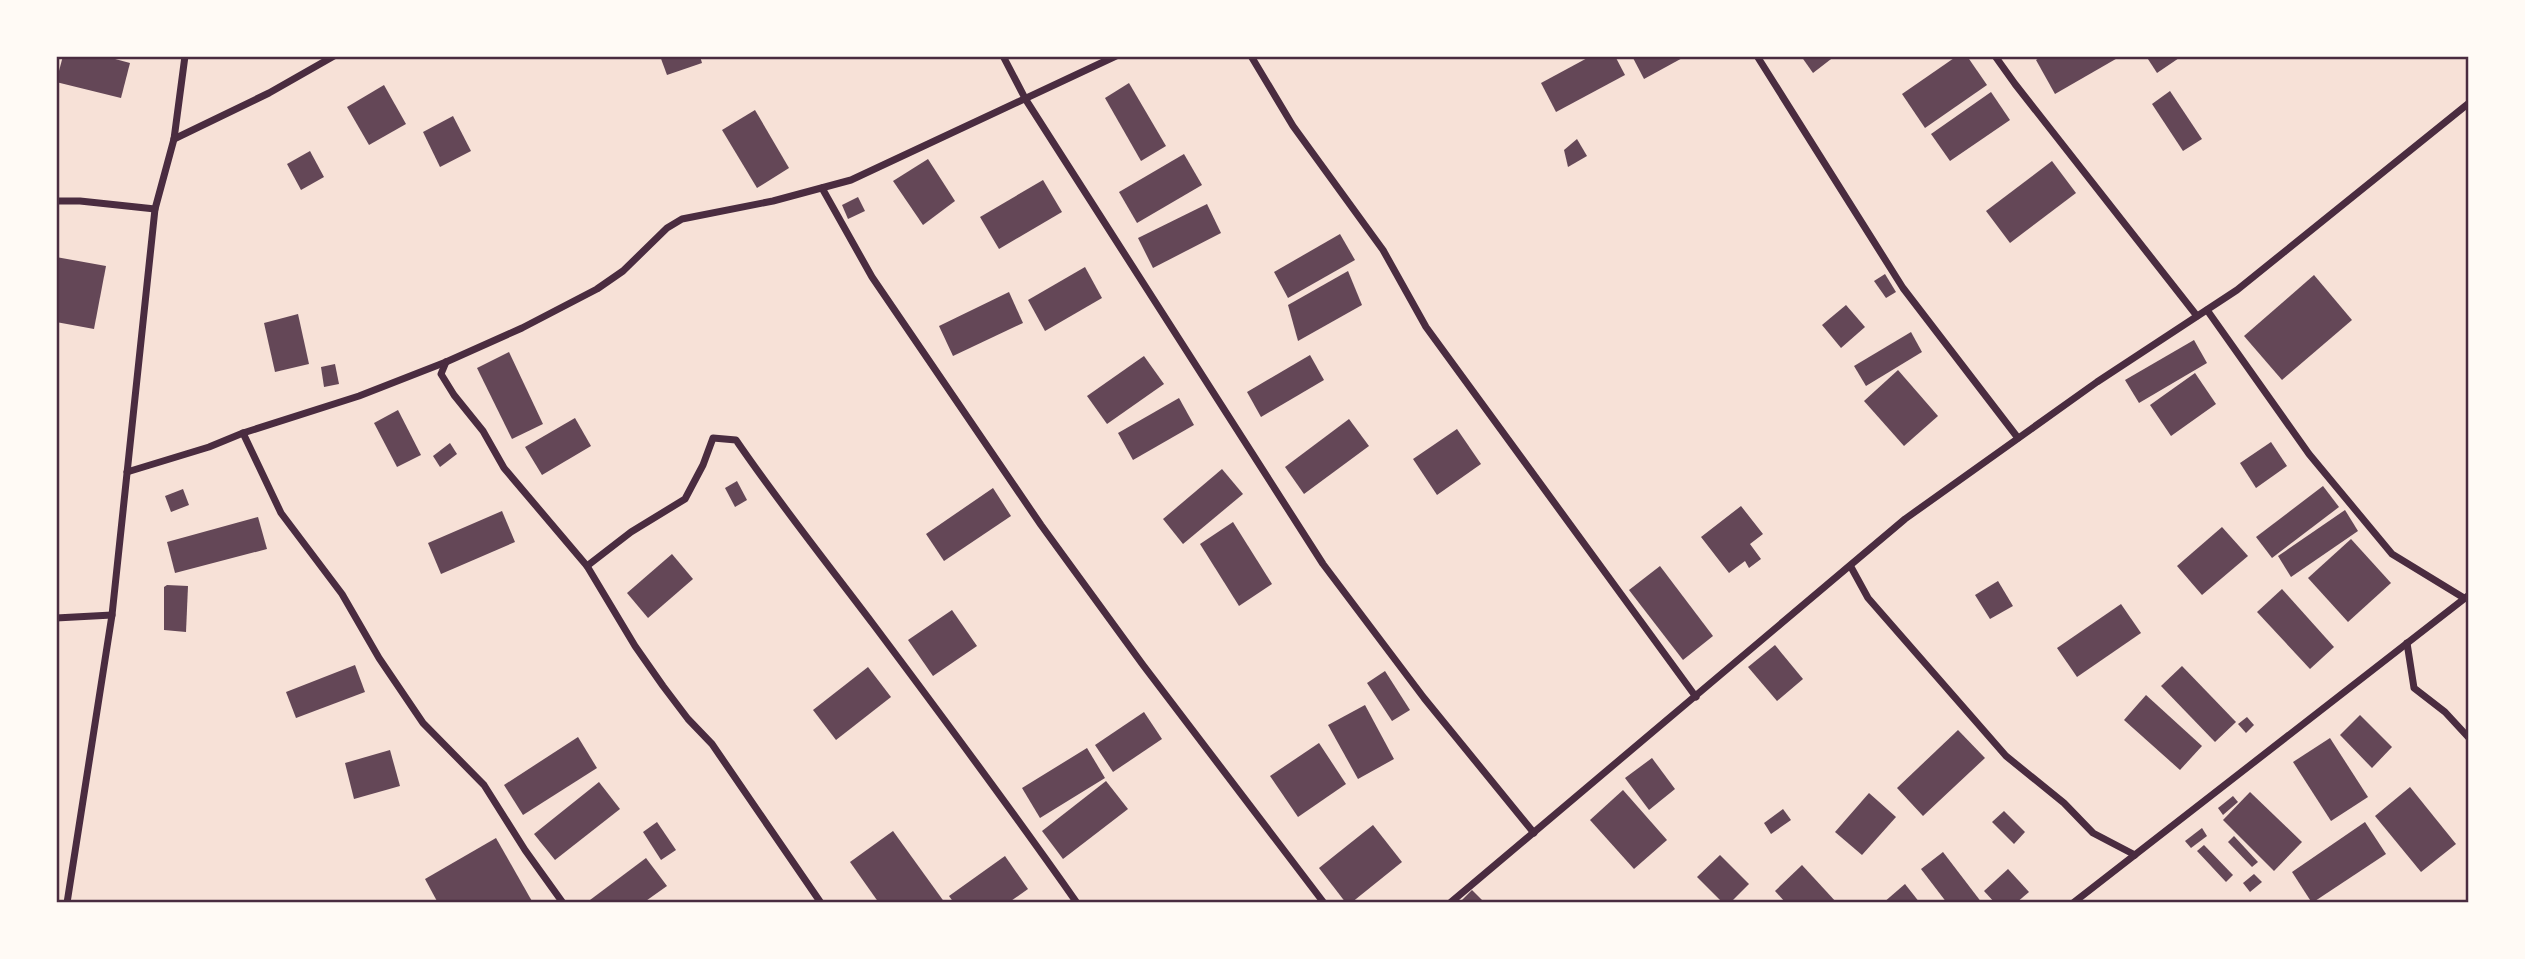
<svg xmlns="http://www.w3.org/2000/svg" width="2525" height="959" font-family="Cabin,sans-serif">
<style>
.building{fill:#644757}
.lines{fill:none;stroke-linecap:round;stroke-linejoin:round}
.minor{stroke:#4a2c40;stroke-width:7}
.neatline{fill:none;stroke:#4a2c40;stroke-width:2.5}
</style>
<rect width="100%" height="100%" fill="#f7e1d7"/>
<!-- building -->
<g class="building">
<polygon points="63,56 104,56 130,63 121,98 56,82"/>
<polygon points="660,56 700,56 702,63 667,75"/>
<polygon points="1591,56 1615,56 1625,75 1556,112 1541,83"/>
<polygon points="1632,56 1686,56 1644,79"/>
<polygon points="1801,56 1835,56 1813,73"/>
<polygon points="1957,56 1967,56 1987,85 1925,128 1902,94"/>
<polygon points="2042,56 2121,56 2055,94 2036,60"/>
<polygon points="2146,56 2182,56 2157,73"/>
<polygon points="1129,83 1166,146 1141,161 1105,98"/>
<polygon points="384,85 406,124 369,145 347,107"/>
<polygon points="2170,91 2202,139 2183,151 2152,104"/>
<polygon points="1991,92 2010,120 1950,161 1931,134"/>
<polygon points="755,110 789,168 757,188 722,130"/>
<polygon points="453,116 471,151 440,167 423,132"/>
<polygon points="1577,139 1587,156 1568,167 1564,150"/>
<polygon points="310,151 324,177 301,190 287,164"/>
<polygon points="1184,154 1202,185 1137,223 1119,192"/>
<polygon points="928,159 955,201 923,225 893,181"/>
<polygon points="2052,161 2076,193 2010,243 1986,211"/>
<polygon points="1043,180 1062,212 999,249 980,217"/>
<polygon points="858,197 865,211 848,219 842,205"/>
<polygon points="1207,204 1221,233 1153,268 1138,238"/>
<polygon points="1340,234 1355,260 1288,298 1274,272"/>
<polygon points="56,257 106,266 94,329 56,322"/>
<polygon points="1085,267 1102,298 1045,331 1028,300"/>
<polygon points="1348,271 1362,305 1298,341 1288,305"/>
<polygon points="1885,274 1896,292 1886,298 1874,281"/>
<polygon points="2314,275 2352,320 2282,380 2244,336"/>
<polygon points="1009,292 1023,323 953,356 939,326"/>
<polygon points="1846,305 1865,327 1841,348 1822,325"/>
<polygon points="298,314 309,364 275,372 264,323"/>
<polygon points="1911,332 1922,352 1866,386 1854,366"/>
<polygon points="2194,340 2207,363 2139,403 2125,380"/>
<polygon points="509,352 543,424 512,439 477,368"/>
<polygon points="1310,355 1324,380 1261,417 1247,392"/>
<polygon points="1144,356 1164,384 1107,424 1087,396"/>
<polygon points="335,364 339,384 324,387 321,367"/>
<polygon points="1898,370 1938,416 1904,446 1864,401"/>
<polygon points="2195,373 2216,404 2171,436 2150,405"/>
<polygon points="1179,398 1194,425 1133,460 1118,433"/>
<polygon points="398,410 421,455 397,467 374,423"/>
<polygon points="575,418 591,446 542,475 525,447"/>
<polygon points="1349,419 1369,446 1304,494 1285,467"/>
<polygon points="1457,429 1481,464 1437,495 1413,459"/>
<polygon points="2271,442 2287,466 2256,488 2240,463"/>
<polygon points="450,443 457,454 440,467 433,456"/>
<polygon points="1222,469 1243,494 1183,544 1163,519"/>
<polygon points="737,481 747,500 735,507 725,488"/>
<polygon points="2323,486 2339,507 2272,558 2256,537"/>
<polygon points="993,488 1011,516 944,561 926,534"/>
<polygon points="183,489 189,505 171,512 165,496"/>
<polygon points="1741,506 1763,534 1750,544 1761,559 1749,568 1745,561 1729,573 1701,537"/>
<polygon points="2345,510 2358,531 2291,577 2278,556"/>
<polygon points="502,511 515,542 441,574 428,543"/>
<polygon points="258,517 267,549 175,573 167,542"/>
<polygon points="1233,522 1272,584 1239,606 1200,544"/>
<polygon points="2222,527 2248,556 2202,595 2177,566"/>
<polygon points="2351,539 2391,583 2348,622 2308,578"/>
<polygon points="672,554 693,579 648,618 627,593"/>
<polygon points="1660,566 1713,636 1683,660 1629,590"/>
<polygon points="1998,581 2013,606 1990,619 1975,595"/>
<polygon points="167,585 188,586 186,632 164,630 164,587"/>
<polygon points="2282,589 2334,647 2310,669 2257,612"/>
<polygon points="2121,604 2141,633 2077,677 2057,648"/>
<polygon points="952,610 977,646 933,676 908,640"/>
<polygon points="1775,645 1803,679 1777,701 1748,667"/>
<polygon points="355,665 365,692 296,718 286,692"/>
<polygon points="2182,666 2236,722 2215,742 2161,686"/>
<polygon points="868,667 891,697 836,740 813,710"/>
<polygon points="1385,671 1410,710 1392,721 1367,683"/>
<polygon points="2146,695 2202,746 2180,770 2124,720"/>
<polygon points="1365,705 1394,759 1358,779 1328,725"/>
<polygon points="1144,712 1162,739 1113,772 1095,745"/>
<polygon points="2360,715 2392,747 2372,768 2340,735"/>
<polygon points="2247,717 2254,725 2246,733 2238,724"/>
<polygon points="1958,730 1985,758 1923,816 1897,788"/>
<polygon points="578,737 597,768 523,815 504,785"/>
<polygon points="2330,738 2368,797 2331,821 2293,762"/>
<polygon points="1319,743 1346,784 1298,817 1270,776"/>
<polygon points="1087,748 1105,778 1040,818 1022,788"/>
<polygon points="390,750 400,786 354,799 345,763"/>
<polygon points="1652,758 1675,789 1649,810 1625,778"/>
<polygon points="1106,781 1128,809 1063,859 1042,831"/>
<polygon points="599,782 620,809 555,860 534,834"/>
<polygon points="2410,787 2456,844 2421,872 2375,816"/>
<polygon points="1623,790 1667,840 1634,869 1590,820"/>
<polygon points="2250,792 2302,842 2274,871 2223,820"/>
<polygon points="1869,793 1896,817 1862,855 1835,832"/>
<polygon points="2233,796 2238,802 2223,815 2218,808"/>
<polygon points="1783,809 1791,820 1771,834 1764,823"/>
<polygon points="2004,811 2025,832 2014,844 1992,822"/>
<polygon points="657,822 676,850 661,860 643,832"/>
<polygon points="2365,822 2386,854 2312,903 2292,872"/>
<polygon points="1373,825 1402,862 1351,903 1346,903 1319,868"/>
<polygon points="2202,828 2207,836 2191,848 2185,841"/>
<polygon points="893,831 945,903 879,903 850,862"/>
<polygon points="2234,836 2258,862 2252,867 2228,842"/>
<polygon points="496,838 533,903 438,903 425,879"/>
<polygon points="2204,845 2233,875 2226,882 2197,851"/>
<polygon points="1943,852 1982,903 1947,903 1921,869"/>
<polygon points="1720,855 1749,884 1730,903 1723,903 1697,877"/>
<polygon points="1005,856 1028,889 1008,903 954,903 949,896"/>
<polygon points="646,858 667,886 643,903 586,903"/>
<polygon points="1802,865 1837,903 1786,903 1775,891"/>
<polygon points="2008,869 2029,892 2016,903 1995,903 1984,891"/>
<polygon points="2254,874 2262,882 2250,892 2243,883"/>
<polygon points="1905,884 1920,903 1883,903"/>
<polygon points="1472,890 1485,903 1459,903"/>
</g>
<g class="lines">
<!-- minor -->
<g class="minor">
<polyline points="1003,56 1026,100 1323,564 1424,698 1534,833"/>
<polyline points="1251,56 1293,126 1383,250 1426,327 1696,697"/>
<polyline points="1757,56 1903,288 2018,438"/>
<polyline points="1995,56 2015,84 2197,316"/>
<polyline points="174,139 269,93 334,56"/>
<polyline points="822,188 872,277 1041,525 1143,665 1324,903"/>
<polyline points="56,201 80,201 155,209"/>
<polyline points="2207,310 2309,454 2392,554 2464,598"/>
<path d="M446,362L441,374L454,395L483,431L504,468L587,566L631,532L685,499L703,465L713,438L736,440C779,503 827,563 873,624C942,716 1011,809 1077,903"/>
<polyline points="243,433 281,513 342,594 379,658 423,723 484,785 525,850 563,903"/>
<polyline points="127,472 209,447 243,433 359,396 446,362 522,328 597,289 623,271 667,228 682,219 773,201 851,180 1116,56"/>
<polyline points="587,566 635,646 663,686 688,719 712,744 821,903"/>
<polyline points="1851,567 1868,598 2006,756 2064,803 2093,833 2135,855"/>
<polyline points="56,618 112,615"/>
<polyline points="2407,643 2414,688 2445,712 2469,738"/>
<polyline points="67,903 112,615 155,209 174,139 185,56"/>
<polyline points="1450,903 1905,519 2097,382 2237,290 2469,103"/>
<polyline points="2073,903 2469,595"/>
</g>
</g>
<!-- border -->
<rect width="2525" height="959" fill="none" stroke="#fffaf5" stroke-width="116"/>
<rect x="58" y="58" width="2409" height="843" class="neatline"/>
</svg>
